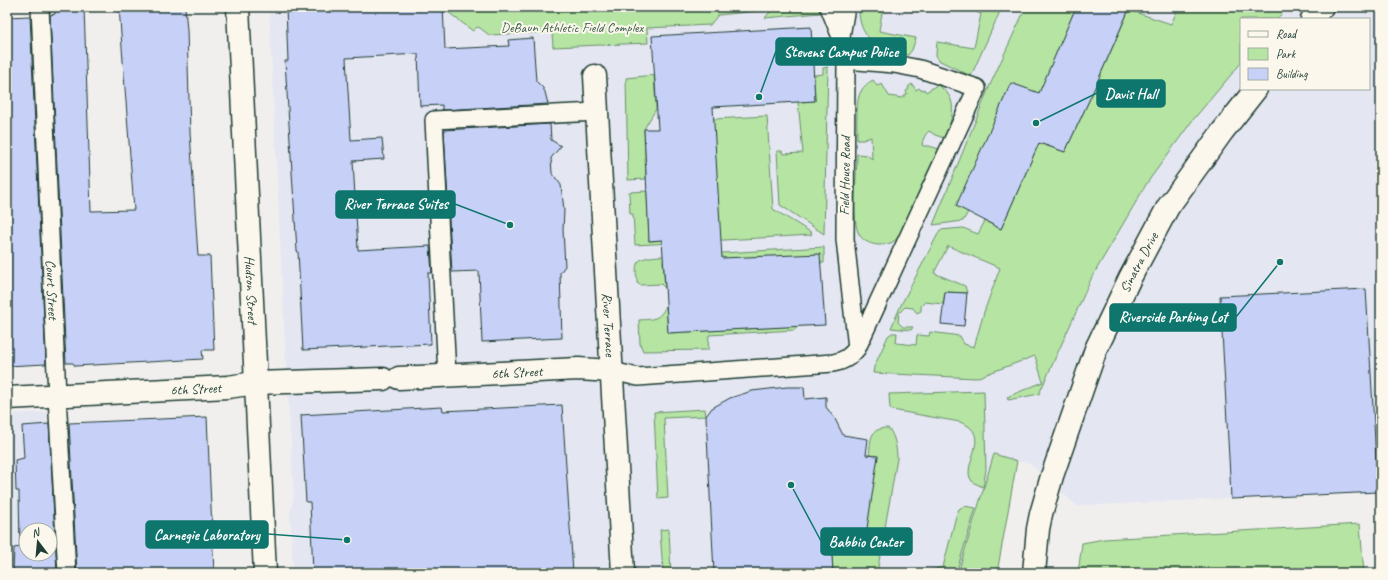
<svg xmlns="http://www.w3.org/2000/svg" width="1388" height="580" font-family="Caveat,sans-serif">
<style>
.built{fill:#e4e6f1;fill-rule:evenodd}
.green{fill:#b5e4a3;stroke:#6a906c}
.building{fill:#c7d1f8;stroke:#1f3d34;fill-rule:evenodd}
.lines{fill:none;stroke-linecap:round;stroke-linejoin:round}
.lane-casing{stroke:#1f3d34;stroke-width:20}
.street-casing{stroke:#1f3d34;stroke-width:25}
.secondary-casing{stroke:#1f3d34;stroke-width:25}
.lane{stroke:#fbf7ec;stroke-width:17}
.street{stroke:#fbf7ec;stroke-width:22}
.secondary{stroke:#fbf7ec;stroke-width:22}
.labels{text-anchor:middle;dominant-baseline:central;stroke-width:4;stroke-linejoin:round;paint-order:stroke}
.park-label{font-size:14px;fill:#3d5e4a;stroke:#fbf7ec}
.street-label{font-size:14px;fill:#1f3d34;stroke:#fbf7ec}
.leader{fill:none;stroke:#0f766e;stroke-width:1.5}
.callout-dot{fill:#0f766e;stroke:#fbf7ec;stroke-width:1.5}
.callout{fill:#0f766e;stroke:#0f766e;stroke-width:1.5}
.callout-label{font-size:15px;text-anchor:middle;font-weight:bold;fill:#fff}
</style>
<rect width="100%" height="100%" fill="#f1efee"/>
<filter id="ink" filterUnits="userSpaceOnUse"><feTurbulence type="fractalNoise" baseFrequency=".025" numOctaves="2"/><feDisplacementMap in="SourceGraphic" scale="8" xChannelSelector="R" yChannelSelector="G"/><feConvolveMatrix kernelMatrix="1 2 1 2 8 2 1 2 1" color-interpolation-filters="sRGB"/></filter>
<g filter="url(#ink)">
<!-- built -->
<g class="built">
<path d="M269,7H1381V493L1223,499L1077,506L1029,463L1017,461L997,573H293L290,513L294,497L285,345ZM1241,19H1369V89H1241Z"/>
<path d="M47,412L56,573H7V414ZM26,530H50V554H26Z"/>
</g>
<!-- green -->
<g class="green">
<polygon points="448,7 761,7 758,11 718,15 710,25 647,28 648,43 553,47 552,32 489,35 480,28 477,27 473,31 448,12"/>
<polygon points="774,7 818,7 820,13 765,18"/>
<path d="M859,7H883L879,31L916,38L912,50L908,55C879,49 858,40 859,7Z"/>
<polygon points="977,7 1002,7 971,76 938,60 936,55 937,42 974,48 981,14 976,12"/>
<polygon points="1026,7 1076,7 1039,94 1011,83 957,206 968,212 963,221 933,225 990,85"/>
<polygon points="1179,7 1287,7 1277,19 1241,19 1241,63 1192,121 1147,183 1092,277 1039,394 1008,400 1007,397 1043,382 1035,356 976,378 873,373 874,367 888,336 892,333 897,333 896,343 916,345 917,335 929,336 930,332 960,336 964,344 974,347 984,312 1000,268 948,246 934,273 965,286 967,293 945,292 943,304 925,302 921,306 921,311 917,313 913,308 905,307 899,313 898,322 903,327 913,327 911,330 891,328 901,305 940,230 963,228 978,234 985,221 1001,229 1039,143 1065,152 1092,94 1129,10 1171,24"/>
<polygon points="828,67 824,234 780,205 777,151 782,151 783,154 803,153 798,102 815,101 814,75 823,74 823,68"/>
<polygon points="654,75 656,109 644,129 646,179 628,180 626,78"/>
<path d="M873,80L877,86L882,84L889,96L902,98L907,94L906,91L909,89L908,87L912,84L916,90L919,88L921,90L924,89L926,92L937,85C960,97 953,119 944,138L935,135L929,131C925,134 923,139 922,145L924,146H929L939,149L899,236C894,243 887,245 878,245C869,244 861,240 858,232C852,220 857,170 857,154L867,155L872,159L871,137L863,140H857C857,129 856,104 859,96C861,89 867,83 873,80Z"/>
<polygon points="767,116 773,209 812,233 811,235 689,242 680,121"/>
<polygon points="647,191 649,241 672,240 672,243 635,245 633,214 630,214 629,192"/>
<polygon points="824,247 824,263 821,263 689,259 689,255"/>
<path d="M673,256L663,261L665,288L661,284L640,285L637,283C637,277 635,270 637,264C640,255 664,256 673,256Z"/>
<path d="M666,306L668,333L798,326L795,330L709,335L708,350L643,351L640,344L639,320C654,319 659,320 666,306Z"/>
<path d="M984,391L986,470L983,487C979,485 975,484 972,481C959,466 995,434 960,422L892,410L890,408L889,394Z"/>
<polygon points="705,409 706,416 664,418 668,498 658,499 654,412"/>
<path d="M888,428C895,435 897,449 897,459L877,573H833L831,537L878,456L869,455C871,440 869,428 888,428Z"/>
<polygon points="994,454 1017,461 997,573 958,573"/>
<polygon points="964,506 976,508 956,573 921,573 943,567 956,516 959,509"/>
<polygon points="1360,524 1364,573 1078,573 1082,543 1104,539"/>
<polygon points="669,529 671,573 663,573 660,530"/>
</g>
<!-- building -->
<g class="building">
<polygon points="55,7 84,7 91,211 134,210 119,7 185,7 187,30 190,132 198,256 210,256 214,350 202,350 203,359 75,366 73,363 66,363 50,15 55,14"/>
<polygon points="286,7 443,7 445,49 509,46 508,40 533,38 536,81 543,88 545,92 548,104 442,110 442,105 420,106 418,54 346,58 351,140 382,138 384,159 353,161 358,250 430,246 432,273 428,273 431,344 303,350 298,251 297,251 285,61 288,61"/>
<polygon points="1076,7 1130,7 1092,94 1065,152 1039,143 1001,229 956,206 1011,83 1039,93"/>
<polygon points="30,16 46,364 7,366 7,17"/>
<polygon points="811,27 815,101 713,107 722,258 820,254 825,325 668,333 662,240 649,241 644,129 658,129 652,36"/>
<polygon points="550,124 551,140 561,146 551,158 552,173 561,185 564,210 563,230 565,266 560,273 562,338 482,342 479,271 452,272 444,130"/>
<polygon points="1366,289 1378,492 1231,499 1230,476 1220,296"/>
<polygon points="945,292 967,293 964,326 941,324"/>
<polygon points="787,387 804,387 805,399 826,397 826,407 835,419 843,435 868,439 866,455 878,456 866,535 831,537 833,573 714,573 706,416 712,408 730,398 752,391"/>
<polygon points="562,405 573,573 313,573 310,502 306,502 301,415 442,407 443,411"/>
<polygon points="207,417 214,573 77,573 69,423"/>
<path d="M49,424L57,573H13L14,548L20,547L19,491H16L15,460L24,458L22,426ZM26,530H50V554H26Z"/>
</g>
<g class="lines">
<!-- lane casing -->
<g class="lane-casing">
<g id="lane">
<path id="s1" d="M40,7L57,396L67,573"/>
<polyline points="829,7 841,37 846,60 845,239 857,348"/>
<polyline points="841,36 846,7"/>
<path d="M612,371L638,377L833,363C844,361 850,357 857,348L977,88L920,69L894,64L846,60"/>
<polyline points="447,375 434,120 597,112"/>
</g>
</g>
<!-- street casing -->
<g class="street-casing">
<g id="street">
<path id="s2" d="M595,76L623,573"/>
<path id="s3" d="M399,378L578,369L612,371"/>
<path id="s4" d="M7,398L228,387L255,383L383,379"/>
</g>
</g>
<!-- secondary casing -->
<g class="secondary-casing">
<g id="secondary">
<path id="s5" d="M238,7L265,573"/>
<polyline points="1312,19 1322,7"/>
<path id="s6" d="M1034,573L1038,529L1041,514L1052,476L1096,349L1130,278L1168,207L1222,132L1256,89"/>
</g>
</g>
<!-- lane -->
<use href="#lane" class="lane"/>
<!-- street -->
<use href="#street" class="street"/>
<!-- secondary -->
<use href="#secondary" class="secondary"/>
</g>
</g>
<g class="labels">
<!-- park labels -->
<g class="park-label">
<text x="572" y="27">DeBaun Athletic Field Complex</text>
</g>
<!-- street labels -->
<g class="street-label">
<text transform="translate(845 176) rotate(-89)">Field House Road</text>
<text stroke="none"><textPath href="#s6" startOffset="330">Sinatra Drive</textPath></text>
<text stroke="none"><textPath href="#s1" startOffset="283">Court Street</textPath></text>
<text stroke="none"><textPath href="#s5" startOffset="283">Hudson Street</textPath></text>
<text stroke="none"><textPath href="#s2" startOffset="249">River Terrace</textPath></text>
<text stroke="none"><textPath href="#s3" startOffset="118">6th Street</textPath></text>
<text stroke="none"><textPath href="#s4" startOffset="189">6th Street</textPath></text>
</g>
</g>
<!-- callouts -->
<path class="leader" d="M759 97L776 51M1036 123L1097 93M510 225L455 204M1280 262L1236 317M347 540L268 534M791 485L821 541"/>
<g class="callout-dot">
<circle cx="759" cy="97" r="4"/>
<circle cx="1036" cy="123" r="4"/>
<circle cx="510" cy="225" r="4"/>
<circle cx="1280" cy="262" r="4"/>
<circle cx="347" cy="540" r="4"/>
<circle cx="791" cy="485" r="4"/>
</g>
<g class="callout">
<rect x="776" y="38" width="130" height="27" rx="4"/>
<rect x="1097" y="80" width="68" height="27" rx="4"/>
<rect x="336" y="191" width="119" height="27" rx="4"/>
<rect x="1110" y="304" width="126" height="27" rx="4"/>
<rect x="146" y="521" width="122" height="27" rx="4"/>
<rect x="821" y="528" width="91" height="27" rx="4"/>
</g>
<g class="callout-label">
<text x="841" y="57">Stevens Campus Police</text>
<text x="1131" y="99">Davis Hall</text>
<text x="396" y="209">River Terrace Suites</text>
<text x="1173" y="322">Riverside Parking Lot</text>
<text x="207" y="540">Carnegie Laboratory</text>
<text x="866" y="547">Babbio Center</text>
</g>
<!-- margin -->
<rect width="1388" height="580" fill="none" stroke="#fbf7ec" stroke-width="24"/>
<rect x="12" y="12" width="1364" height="556" fill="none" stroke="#1f3d34" stroke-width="1.5" filter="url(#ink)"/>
<!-- legend -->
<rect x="1240" y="18" width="130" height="72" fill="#fbf7ec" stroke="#a3ada2"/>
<rect x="1248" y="31" width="20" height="6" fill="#fbf7ec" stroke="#a3ada2"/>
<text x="1276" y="38" font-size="12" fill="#1f3d34">Road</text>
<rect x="1248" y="48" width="20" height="12" fill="#b5e4a3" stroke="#a3ada2"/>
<text x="1276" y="58" font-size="12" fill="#1f3d34">Park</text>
<rect x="1248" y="68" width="20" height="12" fill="#c7d1f8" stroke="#a3ada2"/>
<text x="1276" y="78" font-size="12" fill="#1f3d34">Building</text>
<!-- north arrow -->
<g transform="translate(38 542) rotate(344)"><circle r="19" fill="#fbf7ec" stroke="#a3ada2"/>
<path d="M0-3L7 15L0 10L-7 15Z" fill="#1f3d34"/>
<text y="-6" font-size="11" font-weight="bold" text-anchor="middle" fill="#1f3d34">N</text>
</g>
</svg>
